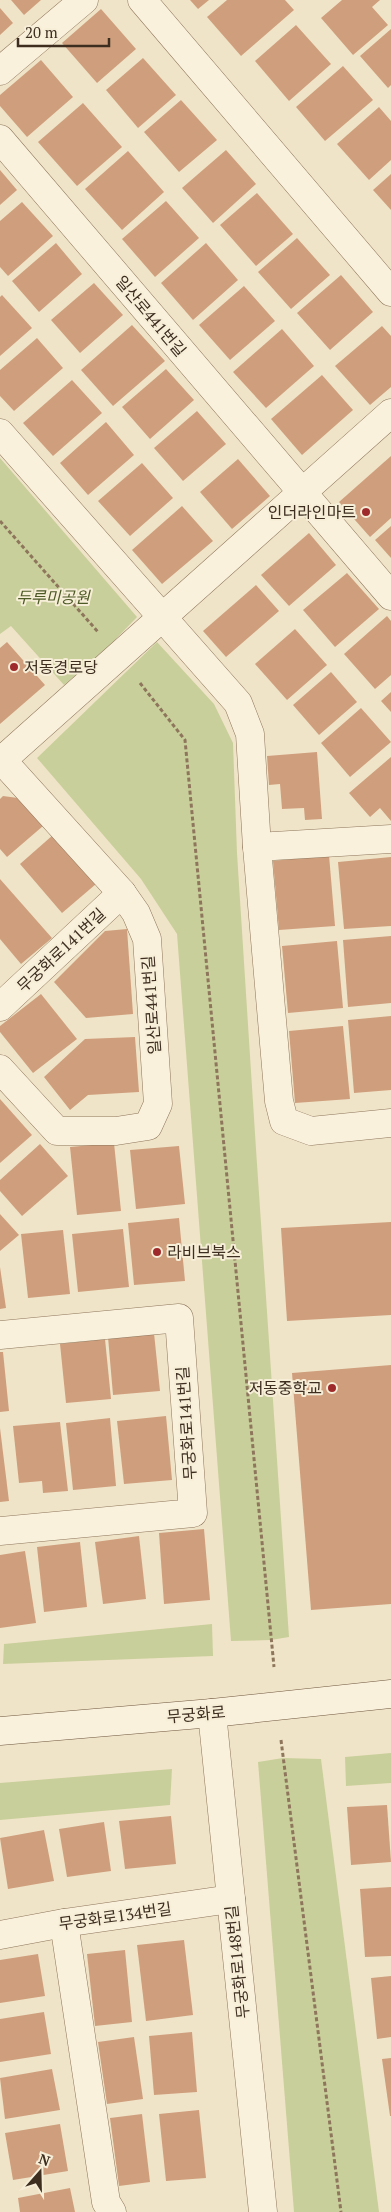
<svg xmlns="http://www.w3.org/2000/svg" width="391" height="2212" font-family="'PT Serif','Noto Sans KR',serif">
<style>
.green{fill:#c9cf9b}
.building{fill:#cf9f7d}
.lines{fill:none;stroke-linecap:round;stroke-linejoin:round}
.minor-casing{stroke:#8d765c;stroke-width:29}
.secondary-casing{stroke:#6f573f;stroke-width:29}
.path{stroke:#8d765c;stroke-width:3;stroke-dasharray:4 2.5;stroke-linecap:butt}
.minor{stroke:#faf1dc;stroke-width:28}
.secondary{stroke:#faf1dc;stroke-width:28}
.poi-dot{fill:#9e2a2b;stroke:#f7eed8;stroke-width:2}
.labels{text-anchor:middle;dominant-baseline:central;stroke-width:4;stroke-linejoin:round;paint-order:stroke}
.street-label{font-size:16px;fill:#3d2e20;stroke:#f7eed8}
.poi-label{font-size:16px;fill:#3d2e20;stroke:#f7eed8;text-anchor:end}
.park-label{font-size:16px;font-style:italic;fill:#4d5a26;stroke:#f7eed8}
</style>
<rect width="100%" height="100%" fill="#f0e4c8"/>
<!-- green -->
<g class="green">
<polygon points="0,458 137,617 110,645 64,685 11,626 0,634"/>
<polygon points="157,642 214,704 233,743 237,853 256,1149 289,1637 271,1640 231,1641 177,934 141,879 37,758"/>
<polygon points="212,1624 213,1656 3,1664 4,1644"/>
<polygon points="391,1753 391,1783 346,1786 345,1757"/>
<polygon points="283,1758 321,1759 379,2212 294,2212 258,1762"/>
<polygon points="172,1769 170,1805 0,1820 0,1783"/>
</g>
<!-- building -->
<g class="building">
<polygon points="11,0 41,0 24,15"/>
<polygon points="190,0 209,0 198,9"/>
<polygon points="227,0 285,0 294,10 241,56 207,17"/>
<polygon points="342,0 380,0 372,7 388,25 353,55 321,18"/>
<polygon points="0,8 13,23 0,35"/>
<polygon points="101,9 136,49 97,83 62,43"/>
<polygon points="296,25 331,64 289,101 255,61"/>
<polygon points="391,29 391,85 388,88 360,56"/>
<polygon points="143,58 176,95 138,128 106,90"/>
<polygon points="41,60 73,97 27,137 0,106 0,95"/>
<polygon points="343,66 373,100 325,141 296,107"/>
<polygon points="181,100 217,140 179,172 144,132"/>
<polygon points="83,103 122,147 77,186 38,142"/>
<polygon points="379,107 391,121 391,160 369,180 337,144"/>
<polygon points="226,150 256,184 213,223 182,188"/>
<polygon points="128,151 164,192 122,230 85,189"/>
<polygon points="0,170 17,190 0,205"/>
<polygon points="391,174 391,210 373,190"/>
<polygon points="257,193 293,234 256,266 220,225"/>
<polygon points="166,201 199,238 155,277 122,239"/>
<polygon points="22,202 53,236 8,276 0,267 0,221"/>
<polygon points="297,238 330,275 291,309 258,272"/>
<polygon points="56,243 82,274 39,312 12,281"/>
<polygon points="206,243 238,280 193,320 161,283"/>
<polygon points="341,275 373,312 330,350 297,313"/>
<polygon points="94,283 123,315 80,353 51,320"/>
<polygon points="244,286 275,321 230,360 199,325"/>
<polygon points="2,295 32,328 0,356 0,297"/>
<polygon points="132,325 165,361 113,406 81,370"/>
<polygon points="382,326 391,336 391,387 370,405 335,366"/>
<polygon points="282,329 314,366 266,408 233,372"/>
<polygon points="37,338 63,368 14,411 0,396 0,370"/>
<polygon points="166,369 194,400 150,439 122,407"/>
<polygon points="322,375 353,410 302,455 271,419"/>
<polygon points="72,380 102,413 53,456 23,423"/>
<polygon points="197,411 226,444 183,481 154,448"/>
<polygon points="106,422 134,455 88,495 60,463"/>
<polygon points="391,456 391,518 370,537 339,502"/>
<polygon points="238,459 270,496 232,529 200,492"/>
<polygon points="142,463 173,498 130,536 98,501"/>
<polygon points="182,506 213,541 162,584 132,550"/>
<polygon points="391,526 391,558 375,540"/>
<polygon points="309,533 336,565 289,606 261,575"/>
<polygon points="347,573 379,609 335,647 303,610"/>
<polygon points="256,585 279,611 226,657 203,631"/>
<polygon points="387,616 391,621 391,675 375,689 344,654"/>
<polygon points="295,629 327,665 287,700 255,664"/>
<polygon points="7,642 45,685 0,724 0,648"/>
<polygon points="331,672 357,702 319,735 293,705"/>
<polygon points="391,692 391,712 381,701"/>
<polygon points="361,708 391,742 350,777 321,743"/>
<polygon points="317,752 322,819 305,820 304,808 282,809 280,784 269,785 267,756"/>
<polygon points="391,757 391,821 380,808 370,817 349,793"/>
<polygon points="3,796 18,798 43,826 7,857 0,849 0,799"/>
<polygon points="53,835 96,884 62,913 20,864"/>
<polygon points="329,855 335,926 279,930 273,861"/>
<polygon points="391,857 391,926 344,929 338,862"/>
<polygon points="0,879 52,938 21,964 0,939"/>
<polygon points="127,929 133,1014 86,1018 54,982 105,931"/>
<polygon points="391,936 391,1003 348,1007 343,940"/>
<polygon points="337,941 343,1008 288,1013 282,946"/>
<polygon points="41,994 77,1039 33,1073 0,1032 0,1026"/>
<polygon points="391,1016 391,1090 354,1093 348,1020"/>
<polygon points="343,1026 350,1099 295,1103 289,1031"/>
<polygon points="135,1037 139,1092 88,1095 70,1110 44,1077 85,1039"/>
<polygon points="0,1099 32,1135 0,1163"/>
<polygon points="114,1143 121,1211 77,1215 70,1147"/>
<polygon points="40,1144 68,1176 22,1216 0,1191 0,1180"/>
<polygon points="179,1146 185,1204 136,1209 130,1150"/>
<polygon points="0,1214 19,1235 0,1251"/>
<polygon points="179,1218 185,1281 134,1285 128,1223"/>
<polygon points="391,1222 391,1315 287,1321 281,1228"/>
<polygon points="123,1229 129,1287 78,1292 72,1234"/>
<polygon points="63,1230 70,1294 28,1298 21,1234"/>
<polygon points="0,1267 6,1308 0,1309"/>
<polygon points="154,1333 160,1391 113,1395 108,1337"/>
<polygon points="105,1339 111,1399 66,1403 60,1344"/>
<polygon points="0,1352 3,1352 9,1411 0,1412"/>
<polygon points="391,1365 391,1604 311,1610 292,1373"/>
<polygon points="166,1416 172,1480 124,1484 117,1421"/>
<polygon points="110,1418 116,1486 73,1490 66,1423"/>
<polygon points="60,1422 68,1491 43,1493 42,1481 19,1483 13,1426"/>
<polygon points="0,1428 9,1501 0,1502"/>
<polygon points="204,1529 210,1600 164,1604 159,1533"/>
<polygon points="139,1536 146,1599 103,1604 95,1542"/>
<polygon points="80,1542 87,1607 44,1612 37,1547"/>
<polygon points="25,1551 36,1623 0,1628 0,1555"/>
<polygon points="387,1805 391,1862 351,1865 347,1807"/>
<polygon points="171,1816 176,1864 125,1869 119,1821"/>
<polygon points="104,1822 111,1871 67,1877 59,1829"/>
<polygon points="44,1830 54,1881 8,1889 0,1838"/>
<polygon points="391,1887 391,1956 365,1957 360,1889"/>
<polygon points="184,1940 193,2015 146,2021 137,1945"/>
<polygon points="125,1950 132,2022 95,2026 87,1954"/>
<polygon points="38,1954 45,1996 0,2003 0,1960"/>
<polygon points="391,1976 391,2037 377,2039 371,1978"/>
<polygon points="44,2012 51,2054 0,2062 0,2019"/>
<polygon points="192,2032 197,2092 154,2095 149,2036"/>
<polygon points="134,2037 143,2099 107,2104 98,2042"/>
<polygon points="391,2058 391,2116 390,2116 382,2059"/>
<polygon points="52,2069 60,2110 5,2119 0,2078"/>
<polygon points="199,2110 206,2178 166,2181 159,2114"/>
<polygon points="142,2114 150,2182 119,2186 110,2118"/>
<polygon points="60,2124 68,2171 13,2180 5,2133"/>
<polygon points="70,2188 75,2212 20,2212 18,2198"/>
</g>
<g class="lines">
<!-- minor casing -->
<g class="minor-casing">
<g id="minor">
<polyline points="142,0 391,292"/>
<polyline points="0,71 84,0"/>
<polyline points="0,139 391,596"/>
<polyline points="0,433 238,703 250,734 257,847 279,1101 284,1121 311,1131 391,1123"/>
<polyline points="0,758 122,893 136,913 147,939 158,1104 148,1126 116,1131 57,1131 0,1069"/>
<polyline points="0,762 391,413"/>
<polyline points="257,847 391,839"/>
<polyline points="0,1007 122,893"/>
<polyline points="0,1335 179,1318 193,1513 0,1531"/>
<polyline points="212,1713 263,2212"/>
<polyline points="64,1923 106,2202 112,2212"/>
<polyline points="0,1935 64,1923 231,1899"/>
</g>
</g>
<!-- secondary casing -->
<g class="secondary-casing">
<polyline id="secondary" points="0,1731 212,1713 391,1694"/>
</g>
<!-- path -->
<g class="path">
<polyline points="0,521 99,633"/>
<polyline points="140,683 185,740 274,1667"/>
<polyline points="281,1740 341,2212"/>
</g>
<!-- minor -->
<use href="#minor" class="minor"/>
<!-- secondary -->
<use href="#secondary" class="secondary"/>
</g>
<!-- markers -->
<g class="poi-dot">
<circle cx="366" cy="512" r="5"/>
<circle cx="14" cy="667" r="5"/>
<circle cx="157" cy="1252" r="5"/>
<circle cx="332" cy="1388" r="5"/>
</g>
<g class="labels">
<!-- street labels -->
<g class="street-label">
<text transform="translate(151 316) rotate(50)">일산로441번길</text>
<text transform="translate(61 950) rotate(-43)">무궁화로141번길</text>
<text transform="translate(151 1005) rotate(-94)">일산로441번길</text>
<text transform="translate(186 1423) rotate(-94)">무궁화로141번길</text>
<text transform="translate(196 1714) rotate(-5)">무궁화로</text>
<text transform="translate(115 1916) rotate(-8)">무궁화로134번길</text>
<text transform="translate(237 1962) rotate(-96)">무궁화로148번길</text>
</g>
<!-- poi labels -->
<g class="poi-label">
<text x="356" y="512">인더라인마트</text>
<text x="24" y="667" text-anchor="start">저동경로당</text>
<text x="167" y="1252" text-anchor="start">라비브북스</text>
<text x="322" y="1388">저동중학교</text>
</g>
<!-- park labels -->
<g class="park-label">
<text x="53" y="597">두루미공원</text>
</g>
</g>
<!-- north arrow -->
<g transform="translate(40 2172) rotate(20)" stroke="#f7eed8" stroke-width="4" paint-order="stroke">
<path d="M0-4L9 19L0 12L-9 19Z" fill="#3d2e20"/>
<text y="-8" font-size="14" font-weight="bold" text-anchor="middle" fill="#3d2e20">N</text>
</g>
<!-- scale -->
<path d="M18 38v8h91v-8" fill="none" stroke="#3d2e20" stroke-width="2.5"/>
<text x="25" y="38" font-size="15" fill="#3d2e20" stroke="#f7eed8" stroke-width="4" paint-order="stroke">20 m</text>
</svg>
